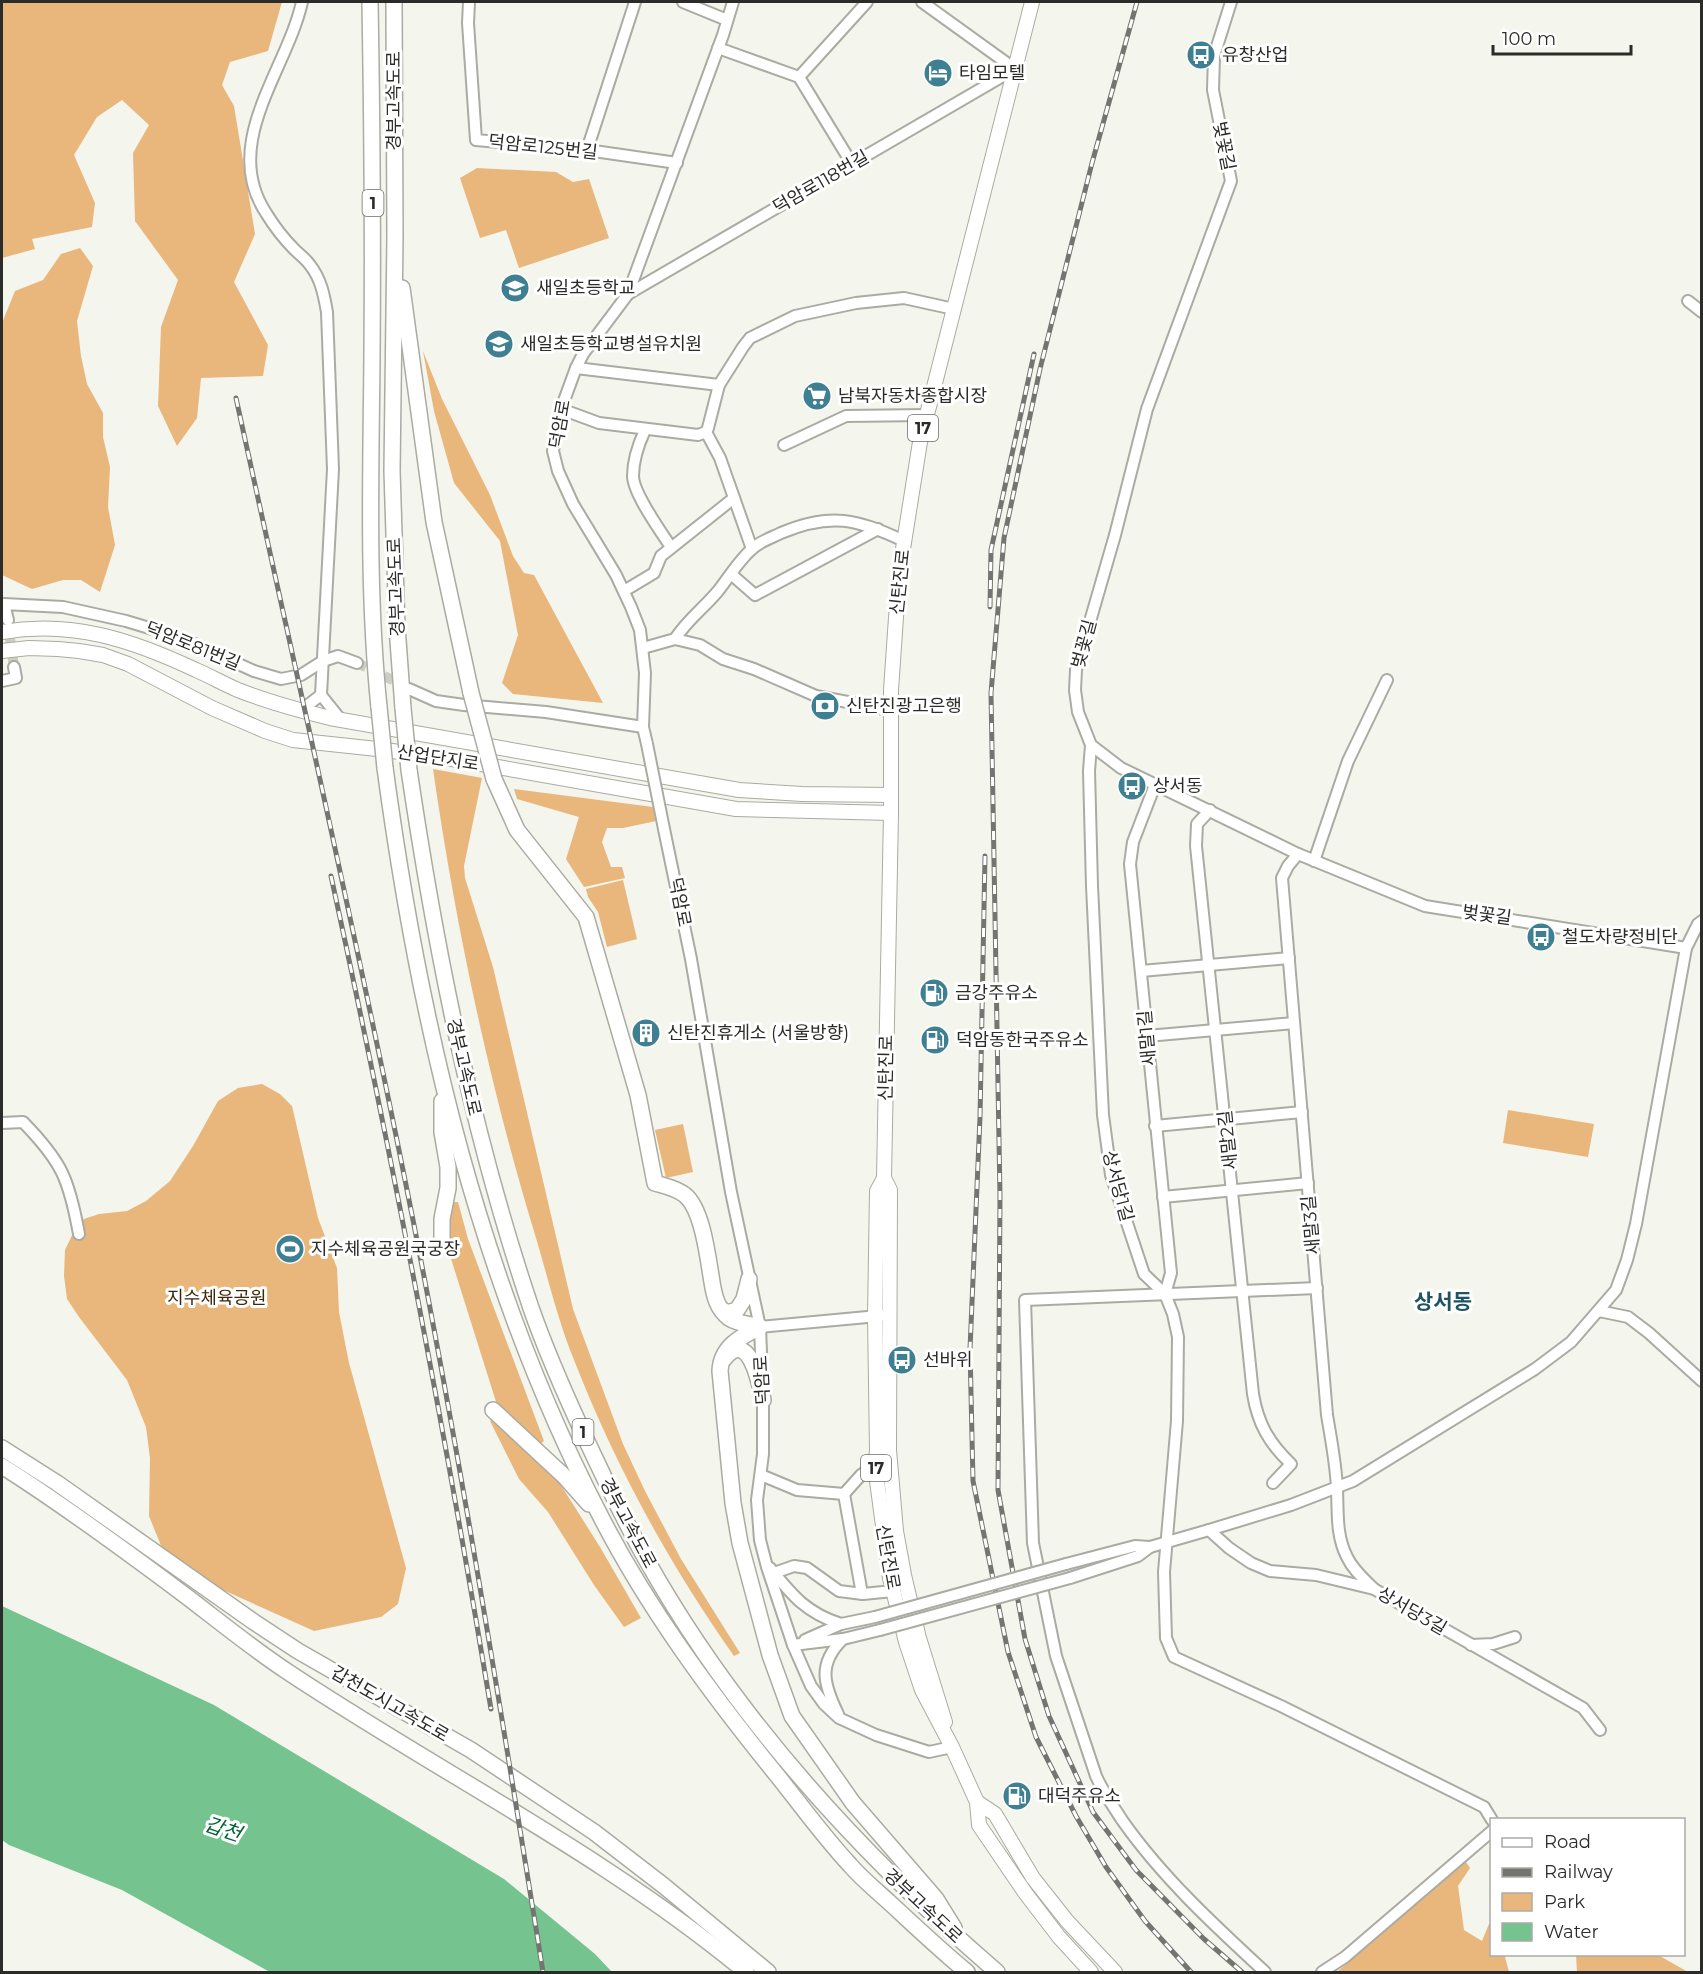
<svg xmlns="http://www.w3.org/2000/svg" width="1703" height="1974" font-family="Montserrat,'Noto Sans KR',sans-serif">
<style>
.green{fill:#e9b67c}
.water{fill:#75c38f}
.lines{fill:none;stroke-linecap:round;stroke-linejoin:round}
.minor-tunnel{stroke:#cccdc5;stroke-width:10;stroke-dasharray:10 5;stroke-linecap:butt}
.minor-casing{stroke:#ababa3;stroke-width:14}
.major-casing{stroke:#ababa3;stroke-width:16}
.highway-casing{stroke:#ababa3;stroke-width:18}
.minor{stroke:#fff;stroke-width:10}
.major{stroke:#fff;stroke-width:14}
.highway{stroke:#fff;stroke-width:15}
.rail-casing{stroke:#747570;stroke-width:5}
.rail{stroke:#fff;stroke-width:3;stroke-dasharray:9;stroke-linecap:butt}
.minor-bridge-casing{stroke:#ababa3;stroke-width:14;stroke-linecap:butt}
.highway-bridge-casing{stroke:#ababa3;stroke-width:18;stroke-linecap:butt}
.minor-bridge{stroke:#fff;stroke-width:10}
.highway-bridge{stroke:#fff;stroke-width:15}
.labels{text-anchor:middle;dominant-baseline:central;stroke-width:6;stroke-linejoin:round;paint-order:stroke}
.shield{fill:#fff;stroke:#6b6b69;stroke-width:1.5}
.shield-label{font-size:16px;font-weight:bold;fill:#2b2c29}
.poi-label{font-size:18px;fill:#2b2c29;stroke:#fff;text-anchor:start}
.street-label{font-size:18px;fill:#2b2c29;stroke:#fff}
.park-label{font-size:18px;fill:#3f280a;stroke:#fff}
.water-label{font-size:20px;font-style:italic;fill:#006233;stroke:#fff}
.quarter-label{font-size:21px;font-weight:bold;fill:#1f5563;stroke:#fff}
</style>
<rect width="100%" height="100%" fill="#f4f5ec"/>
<!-- green -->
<g class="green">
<polygon points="2,2 282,2 268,51 230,62 222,85 234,106 255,234 234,282 268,345 263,376 201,378 197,418 177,446 158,406 161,327 178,280 135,221 133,153 149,125 122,100 97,117 74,155 95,203 92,227 32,239 35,249 2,258"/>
<polygon points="477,168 556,172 573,182 589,179 609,238 519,268 506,230 480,238 460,178"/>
<polygon points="80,248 93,266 77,321 81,356 87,384 103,413 103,437 110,467 108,507 115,545 100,592 81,580 63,580 32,589 2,575 2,323 15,291 43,280 61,254"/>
<polygon points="423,351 442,399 490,495 513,556 524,573 534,575 603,703 513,694 502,683 518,635 500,541 454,483 434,411"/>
<path d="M433,769L482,778L464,866L465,878L493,967L573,1309L623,1444L645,1491L681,1559L740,1653L734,1656C669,1564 615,1465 574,1360C558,1321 548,1278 536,1238C489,1084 456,928 433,769Z"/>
<polygon points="514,789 653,807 656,821 623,828 607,828 602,842 611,867 622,867 625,878 584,887 566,859 579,817 517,799"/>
<polygon points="623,880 637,939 607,947 598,912 588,897 586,889"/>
<polygon points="262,1084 280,1094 292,1106 318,1218 337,1268 339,1312 349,1363 406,1568 398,1604 381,1617 314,1631 212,1585 164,1553 149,1516 150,1458 146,1427 127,1380 79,1317 67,1299 64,1276 65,1250 75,1229 84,1219 99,1214 127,1211 146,1201 170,1181 193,1146 218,1101 238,1088"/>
<polygon points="1508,1110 1594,1124 1588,1157 1503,1143"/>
<polygon points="683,1124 693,1172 666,1178 655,1130"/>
<polygon points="451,1202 458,1202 468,1239 544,1441 539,1445 498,1408 447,1246"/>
<polygon points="496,1418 557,1479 600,1547 641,1618 624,1627 594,1585 548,1512 519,1479 490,1421"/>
<polygon points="1466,1862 1470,1868 1458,1886 1464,1930 1482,1941 1489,1924 1491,1923 1492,1954 1507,1955 1505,1957 1509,1972 1337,1972"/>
<polygon points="1576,1955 1658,1955 1688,1972 1577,1972"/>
</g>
<!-- water -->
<polygon class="water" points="2,1606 214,1705 504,1879 595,1954 612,1972 270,1972 122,1890 9,1845 2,1840"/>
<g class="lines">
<!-- minor-tunnel -->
<g class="minor-tunnel">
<polyline points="8,624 14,667"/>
<polyline points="357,663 405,686"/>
</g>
<!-- minor casing -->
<g class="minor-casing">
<g id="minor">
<path d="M302,2C287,70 220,143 266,213C274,226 283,238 294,249C299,254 306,259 310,265C321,279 324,295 327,312L333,469L321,695L341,720"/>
<polyline points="469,2 468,23 476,140 587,150 677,163"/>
<polyline points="683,2 727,20"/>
<polyline points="1231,2 1214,56 1213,90 1231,181 1147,409 1115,535 1076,670 1075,690 1078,712 1091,745 1121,768 1298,854 1425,906 1686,948"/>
<polyline points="718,48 799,77 852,164"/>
<polyline points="799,77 867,2"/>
<polyline points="587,150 635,2"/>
<polyline points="628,294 1015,69 922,2"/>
<polyline points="1688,301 1702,312"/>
<polyline points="576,368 719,385"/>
<polyline points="561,409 599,423 698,435 706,432 708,428 719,385 743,347 750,338 795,316 856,303 904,298 954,309"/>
<path d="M645,430C639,443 633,461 633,476C633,493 661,532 671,547"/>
<polyline points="706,432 720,458 752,549"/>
<polyline points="784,445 846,416 927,415"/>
<polyline points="731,574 755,595 878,529"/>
<polyline points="624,591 654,573 661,556 734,498"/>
<polyline points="8,620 4,604 63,607 126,621 179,637 254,671 281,679 301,675 323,661 338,656 357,663"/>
<path d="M675,639C687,620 704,608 718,591C729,577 739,560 753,548C761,541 771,538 781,533C831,512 857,519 904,541"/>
<polyline points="643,648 675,639 700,645 723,659 754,669 816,696 890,710"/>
<polyline points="2,681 16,678 14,667"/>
<polyline points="409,689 436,701 464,705 546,712 643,727"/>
<polyline points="300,711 321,695"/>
<polyline points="647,744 643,727 645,673 640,630 631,607 616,575 573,504 558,471 553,451 561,409 576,368 583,354 628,294 723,35 733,2"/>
<polyline points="1091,745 1089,771 1092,886 1103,1115 1111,1175 1144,1274 1165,1294 1173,1314 1178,1337 1177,1421 1164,1572 1166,1638 1174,1657 1281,1706 1484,1807 1492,1820"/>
<polyline points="1155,785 1133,842 1130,864 1171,1273 1165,1294"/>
<path d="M1210,810L1197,824L1196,846L1253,1394C1258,1424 1269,1443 1291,1464L1273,1483"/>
<polyline points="664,829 691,959 731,1192 760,1327 762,1378"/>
<path d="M1298,854L1288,866L1282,878L1327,1415C1331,1439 1336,1464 1337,1489C1338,1512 1336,1536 1347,1557C1353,1570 1364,1579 1374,1589"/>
<polyline points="1314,861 1348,761 1387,680"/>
<polyline points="1141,971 1289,958"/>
<polyline points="1147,1036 1294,1023"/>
<path d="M2,1123L23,1122C62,1162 69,1179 79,1234"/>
<polyline points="1155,1126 1302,1112"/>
<polyline points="1163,1197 1308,1183"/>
<polyline points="1599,1311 1628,1317 1649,1333 1702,1381"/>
<polyline points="760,1327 889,1315"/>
<polyline points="763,1393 763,1454 757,1500 760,1540 767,1567 793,1645 811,1686 824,1704 839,1718 876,1735 929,1752 952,1747"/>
<polyline points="761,1475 797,1490 844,1494 861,1475 875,1466"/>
<polyline points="844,1494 862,1594"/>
<polyline points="1209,1530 1229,1548 1251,1563 1270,1571 1316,1575 1374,1589 1583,1708 1600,1730"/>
<polyline points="1066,1564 1135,1546 1150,1547 1209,1530 1291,1505 1353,1481 1535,1369 1571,1342 1616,1290 1627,1260 1636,1224 1686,948 1698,924 1702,921"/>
<path d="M770,1568C792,1595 806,1613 841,1624"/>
<polyline points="774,1573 794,1566 807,1568 839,1591 863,1594 893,1591"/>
<polyline points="1070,1578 1138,1556 1150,1547"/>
<polyline points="805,1640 841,1624 875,1617"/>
<polyline points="793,1645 843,1639 880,1630"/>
<polyline points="1471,1645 1493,1644 1515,1637"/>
<path d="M838,1714C824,1685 817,1664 843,1639"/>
<path d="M1265,1972C1214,1925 1162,1877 1122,1820C1113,1806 1103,1792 1096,1776L1056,1656L1033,1543L1025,1300L1317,1288"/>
<polyline points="1322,1972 1345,1957 1492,1831"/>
</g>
</g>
<!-- major casing -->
<g class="major-casing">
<g id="major">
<polyline points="1032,2 920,442 899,574 891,690 891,813 884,1178 877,1191 875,1316 877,1451 875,1466 890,1578 906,1642 922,1690 952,1747 977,1802 979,1825 1026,1894 1059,1937 1091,1972"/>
<path d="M2,632C73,620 132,640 196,670C210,676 224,684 238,690C268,702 298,710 330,718L739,790L802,794L891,795"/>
<polyline points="2,651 29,648 58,649 79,651 103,655 128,664 212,708 265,731 293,740 377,749 452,759 736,809 891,813"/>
<polyline points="884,1178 890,1190 889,1450 896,1531 904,1575 919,1638 945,1722"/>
<polyline points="977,1802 995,1814 1033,1878 1067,1921 1115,1972"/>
</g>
</g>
<!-- highway casing -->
<g class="highway-casing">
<g id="highway">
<path d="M370,2C372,120 373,238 372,356C371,473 367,590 379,707"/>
<polyline points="394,2 395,237 392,471 397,627 403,708"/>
<polyline points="402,288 434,522 471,693"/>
<path d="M385,768C420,1027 480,1285 602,1519C648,1608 709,1691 772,1769C798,1801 822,1835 850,1865C862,1879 877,1891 890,1903C915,1926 940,1950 967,1972"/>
<path d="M409,770C436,952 472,1133 531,1308C546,1351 565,1394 584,1435C604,1477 623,1519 646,1559C735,1718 860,1854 997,1972"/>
<path d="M494,779L517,830L586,917L638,1095L655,1183C665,1186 676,1188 685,1195C703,1210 708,1259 712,1282C714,1295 717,1309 729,1318C738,1324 750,1324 760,1327"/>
<polyline points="442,1101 442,1132 448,1167 448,1188 442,1219 442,1246"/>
<polyline points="721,1309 727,1313 737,1310 744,1299 749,1279"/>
<path d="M760,1327C740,1337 721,1347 720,1371L733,1503L740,1543L770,1655L792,1716L853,1803L936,1899L954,1928"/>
<path d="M723,1360C749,1326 760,1384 763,1400"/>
<polyline points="493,1410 565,1477 589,1504"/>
<polyline points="2,1448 57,1483 254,1622 298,1651 471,1750 594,1832 664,1886 768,1972"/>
<path d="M2,1466C65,1506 126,1551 186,1596C220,1622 253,1649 288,1672C440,1773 605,1855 746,1972"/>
</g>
</g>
<!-- minor -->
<use href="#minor" class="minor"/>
<!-- major -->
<use href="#major" class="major"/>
<!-- highway -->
<use href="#highway" class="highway"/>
<!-- rail casing -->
<g class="rail-casing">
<g id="rail">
<polyline points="1137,2 1092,163 1040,369 1004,538 991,693 1000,1196 998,1490 1025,1639 1049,1716 1093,1812 1136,1870 1204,1939 1242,1972"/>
<path d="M236,398C292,655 351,912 403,1170C457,1436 500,1705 543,1972"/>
<polyline points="990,607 991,550 1034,354"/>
<polyline points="985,856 980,1117 970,1349 973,1481 1008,1652 1036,1737 1076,1816 1106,1867 1145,1921 1191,1972"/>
<path d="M331,876C391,1152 445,1430 491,1709"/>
</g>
</g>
<!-- rail -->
<use href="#rail" class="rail"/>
<!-- minor-bridge casing -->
<g class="minor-bridge-casing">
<g id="minor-bridge">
<polyline points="647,744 664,829"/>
<polyline points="875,1617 1066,1564"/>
<polyline points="880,1630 1070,1578"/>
</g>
</g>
<!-- highway-bridge casing -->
<g class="highway-bridge-casing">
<g id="highway-bridge">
<polyline points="471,693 494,779"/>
<polyline points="379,707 385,768"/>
<polyline points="403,708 409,770"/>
</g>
</g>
<!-- minor-bridge -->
<use href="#minor-bridge" class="minor-bridge"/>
<!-- highway-bridge -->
<use href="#highway-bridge" class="highway-bridge"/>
</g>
<!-- icons -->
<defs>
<g id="bus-disc" transform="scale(1.5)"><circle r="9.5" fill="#3e8092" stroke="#fff"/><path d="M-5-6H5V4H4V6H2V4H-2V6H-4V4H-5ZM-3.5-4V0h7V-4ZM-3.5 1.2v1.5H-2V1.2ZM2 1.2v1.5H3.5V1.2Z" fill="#fff"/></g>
<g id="hotel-disc" transform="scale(1.5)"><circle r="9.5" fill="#3e8092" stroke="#fff"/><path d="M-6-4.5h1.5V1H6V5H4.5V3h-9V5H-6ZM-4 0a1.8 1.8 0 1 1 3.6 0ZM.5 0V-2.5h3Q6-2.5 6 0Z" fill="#fff"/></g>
<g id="school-disc" transform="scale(1.5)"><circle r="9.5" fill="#3e8092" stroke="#fff"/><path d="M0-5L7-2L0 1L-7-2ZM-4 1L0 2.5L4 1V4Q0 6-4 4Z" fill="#fff"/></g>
<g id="supermarket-disc" transform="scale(1.5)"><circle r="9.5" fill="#3e8092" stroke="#fff"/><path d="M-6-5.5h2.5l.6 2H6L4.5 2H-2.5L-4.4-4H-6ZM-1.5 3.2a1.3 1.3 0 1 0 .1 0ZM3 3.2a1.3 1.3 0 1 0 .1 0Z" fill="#fff"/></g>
<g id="bank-disc" transform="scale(1.5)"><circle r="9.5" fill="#3e8092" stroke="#fff"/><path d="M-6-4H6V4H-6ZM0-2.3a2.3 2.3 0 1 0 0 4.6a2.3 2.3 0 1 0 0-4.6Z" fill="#fff"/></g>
<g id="fuel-disc" transform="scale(1.5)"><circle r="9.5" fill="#3e8092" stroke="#fff"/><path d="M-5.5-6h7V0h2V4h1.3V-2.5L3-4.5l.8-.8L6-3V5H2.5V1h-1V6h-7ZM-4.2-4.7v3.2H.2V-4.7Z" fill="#fff"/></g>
<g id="building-disc" transform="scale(1.5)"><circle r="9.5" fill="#3e8092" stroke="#fff"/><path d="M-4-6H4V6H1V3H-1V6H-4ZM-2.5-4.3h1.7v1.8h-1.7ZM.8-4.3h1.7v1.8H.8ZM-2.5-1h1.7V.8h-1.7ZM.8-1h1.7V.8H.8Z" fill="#fff"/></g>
<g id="stadium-disc" transform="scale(1.5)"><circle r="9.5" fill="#3e8092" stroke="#fff"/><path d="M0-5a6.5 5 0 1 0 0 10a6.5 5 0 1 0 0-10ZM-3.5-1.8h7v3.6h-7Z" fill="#fff"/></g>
</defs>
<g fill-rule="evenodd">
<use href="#bus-disc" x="1201" y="55"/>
<use href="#hotel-disc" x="938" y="73"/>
<use href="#school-disc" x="515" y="288"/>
<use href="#school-disc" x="499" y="344"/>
<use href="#supermarket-disc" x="817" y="396"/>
<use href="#bank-disc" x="825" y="706"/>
<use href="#bus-disc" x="1132" y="786"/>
<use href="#bus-disc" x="1541" y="937"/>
<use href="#fuel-disc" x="934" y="993"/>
<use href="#building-disc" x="646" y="1033"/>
<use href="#fuel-disc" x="935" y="1040"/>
<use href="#stadium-disc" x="290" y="1249"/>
<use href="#bus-disc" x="902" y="1360"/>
<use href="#fuel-disc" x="1017" y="1796"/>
</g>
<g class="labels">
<!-- shield labels -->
<g class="shield">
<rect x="362.5" y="190" width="21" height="26" rx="4.5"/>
<rect x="908" y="415" width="30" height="26" rx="4.5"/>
<rect x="572.5" y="1419" width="21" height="26" rx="4.5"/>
<rect x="861" y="1455" width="30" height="26" rx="4.5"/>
</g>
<g class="shield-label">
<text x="373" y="203">1</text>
<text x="923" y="428">17</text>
<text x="583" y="1432">1</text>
<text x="876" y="1468">17</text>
</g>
<!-- poi labels -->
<g class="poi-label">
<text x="1222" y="55">유창산업</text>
<text x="959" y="73">타임모텔</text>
<text x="536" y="288">새일초등학교</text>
<text x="520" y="344">새일초등학교병설유치원</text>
<text x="838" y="396">남북자동차종합시장</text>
<text x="846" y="706">신탄진광고은행</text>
<text x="1153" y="786">상서동</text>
<text x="1562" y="937">철도차량정비단</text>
<text x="955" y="993">금강주유소</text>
<text x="667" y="1033">신탄진휴게소 (서울방향)</text>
<text x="956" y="1040">덕암동한국주유소</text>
<text x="311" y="1249">지수체육공원국궁장</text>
<text x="923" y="1360">선바위</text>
<text x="1038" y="1796">대덕주유소</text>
</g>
<!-- street labels -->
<g class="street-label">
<text transform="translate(394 101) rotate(-90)">경부고속도로</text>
<text transform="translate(1224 146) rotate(79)">벚꽃길</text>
<text transform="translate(543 147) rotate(6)">덕암로125번길</text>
<text transform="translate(821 182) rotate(-30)">덕암로118번길</text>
<text transform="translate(560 424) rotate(-80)">덕암로</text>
<text transform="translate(900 582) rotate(-84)">신탄진로</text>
<text transform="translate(396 587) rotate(-92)">경부고속도로</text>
<text transform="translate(1084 644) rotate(-75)">벚꽃길</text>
<text transform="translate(193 646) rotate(22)">덕암로81번길</text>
<text transform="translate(438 758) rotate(9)">산업단지로</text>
<text transform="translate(680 902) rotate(79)">덕암로</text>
<text transform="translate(1487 915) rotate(8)">벚꽃길</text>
<text transform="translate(1147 1038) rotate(-95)">새말1길</text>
<text transform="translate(464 1067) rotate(77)">경부고속도로</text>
<text transform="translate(886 1068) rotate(-89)">신탄진로</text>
<text transform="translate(1228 1140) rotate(-96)">새말2길</text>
<text transform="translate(1118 1186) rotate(75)">상서당1길</text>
<text transform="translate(1311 1225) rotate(-95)">새말3길</text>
<text transform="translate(762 1380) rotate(-93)">덕암로</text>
<text transform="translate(628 1523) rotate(62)">경부고속도로</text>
<text transform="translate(888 1557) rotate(80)">신탄진로</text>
<text transform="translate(1412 1611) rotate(30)">상서당3길</text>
<text transform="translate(390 1704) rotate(30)">갑천도시고속도로</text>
<text transform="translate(923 1906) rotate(43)">경부고속도로</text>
</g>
<!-- park labels -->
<g class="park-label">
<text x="217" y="1298">지수체육공원</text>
</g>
<!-- water labels -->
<g class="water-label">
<text transform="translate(223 1829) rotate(19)">갑천</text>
</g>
<!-- quarter labels -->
<g class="quarter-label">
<text x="1443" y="1301">상서동</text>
</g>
</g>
<!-- border -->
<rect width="1703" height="1974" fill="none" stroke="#2b2c29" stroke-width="6"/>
<!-- legend -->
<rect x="1490" y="1818" width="195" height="138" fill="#ffffff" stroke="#aaaba9" stroke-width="1.5"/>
<rect x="1502" y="1838" width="30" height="9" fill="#ffffff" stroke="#aaaba9" stroke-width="1.5"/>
<text x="1544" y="1848" font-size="18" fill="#2b2c29">Road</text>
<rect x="1502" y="1868" width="30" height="9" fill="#747570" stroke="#aaaba9" stroke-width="1.5"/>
<text x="1544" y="1878" font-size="18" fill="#2b2c29">Railway</text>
<rect x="1502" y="1893" width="30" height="18" fill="#e9b67c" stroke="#aaaba9" stroke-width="1.5"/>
<text x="1544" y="1908" font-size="18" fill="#2b2c29">Park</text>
<rect x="1502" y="1923" width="30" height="18" fill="#75c38f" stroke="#aaaba9" stroke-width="1.5"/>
<text x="1544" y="1938" font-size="18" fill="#2b2c29">Water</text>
<!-- scale -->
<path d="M1493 45v9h138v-9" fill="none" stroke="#2b2c29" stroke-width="3"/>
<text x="1502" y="45" font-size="18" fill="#2b2c29" stroke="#ffffff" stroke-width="4.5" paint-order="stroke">100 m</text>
</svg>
